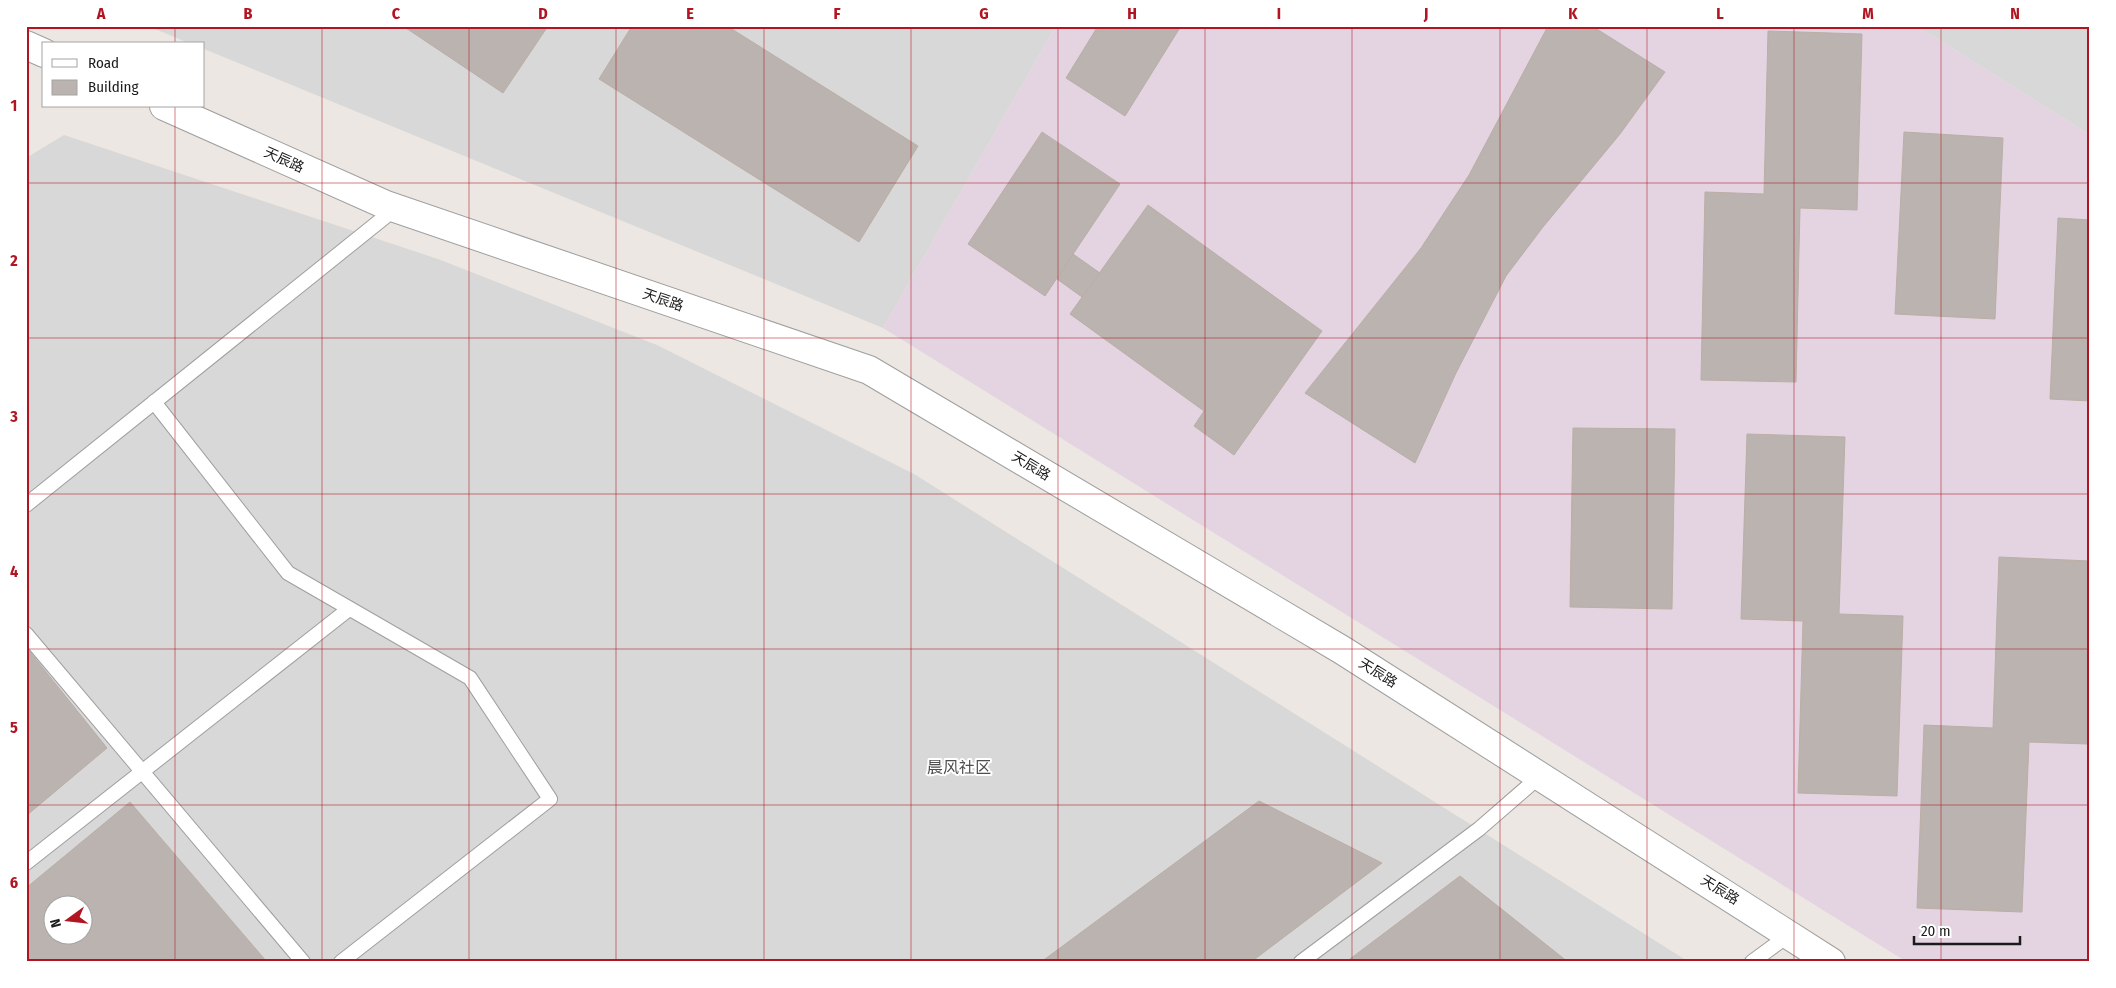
<svg xmlns="http://www.w3.org/2000/svg" width="2116" height="988" font-family="'Fira Sans Condensed','Noto Sans SC',sans-serif">
<style>
.residential{fill:#d9d8d8;fill-rule:evenodd}
.industrial{fill:#e4d4e2}
.building{fill:#bbb3af;stroke:#bbaea6;fill-rule:evenodd}
.lines{fill:none;stroke-linecap:round;stroke-linejoin:round}
.service-casing{stroke:#9f9f9f;stroke-width:16}
.tertiary-casing{stroke:#9f9f9f;stroke-width:30}
.service{stroke:#fff;stroke-width:14}
.tertiary{stroke:#fff;stroke-width:28}
.grid{fill:none;stroke:#b11521;stroke-width:1;stroke-opacity:0.55}
.labels{text-anchor:middle;dominant-baseline:central;stroke-width:4;stroke-linejoin:round;paint-order:stroke}
.street-label{font-size:14px;fill:#1b1b1b;stroke:#fff}
.quarter-label{font-size:16px;fill:#4e4e4e;stroke:#fff}
.neatline{fill:none;stroke:#b11521;stroke-width:2}
.grid-label{font-size:16px;text-anchor:middle;font-weight:bold;fill:#b11521}
</style>
<rect width="100%" height="100%" fill="#ece7e2"/>
<!-- residential -->
<g class="residential">
<polygon points="148,26 1056,26 883,328 204,49 204,44 191,44"/>
<polygon points="1917,26 2090,26 2090,135"/>
<path d="M64,135L438,259L657,345L914,474L1689,962H26V158ZM52,906H82V936H52Z"/>
</g>
<!-- industrial -->
<polygon class="industrial" points="1056,26 1917,26 2090,135 2090,962 1907,962 883,328"/>
<!-- building -->
<g class="building">
<polygon points="403,26 548,26 503,93"/>
<polygon points="632,26 727,26 918,146 859,242 599,79"/>
<polygon points="1098,26 1181,26 1125,116 1066,78"/>
<polygon points="1548,26 1592,26 1665,72 1620,134 1543,227 1506,276 1456,373 1415,463 1305,393 1421,248 1469,175"/>
<polygon points="1768,31 1862,34 1857,210 1800,208 1796,382 1701,380 1705,192 1764,194"/>
<polygon points="1042,132 1120,184 1045,296 968,244"/>
<polygon points="1904,132 2003,138 1995,319 1895,314"/>
<polygon points="1148,205 1322,331 1234,455 1194,426 1204,411 1070,314"/>
<polygon points="2058,218 2090,220 2090,401 2050,399"/>
<polygon points="1073,254 1100,273 1082,297 1057,279"/>
<polygon points="1573,428 1675,429 1672,609 1570,607"/>
<polygon points="1747,434 1845,437 1839,614 1903,616 1897,796 1798,793 1803,621 1741,619"/>
<polygon points="1999,557 2090,561 2088,744 2029,742 2022,912 1917,908 1924,725 1993,728"/>
<polygon points="26,647 107,748 26,816"/>
<polygon points="1259,801 1382,863 1251,962 1041,962"/>
<path d="M130,802L267,962H26V888ZM52,906H82V936H52Z"/>
<polygon points="1460,876 1568,962 1346,962"/>
</g>
<g class="lines">
<!-- service casing -->
<g class="service-casing">
<g id="service">
<polyline points="154,402 288,573 470,678 550,799 341,962"/>
<polyline points="26,505 396,208"/>
<polyline points="26,634 303,962"/>
<polyline points="26,863 349,609"/>
<polyline points="1301,962 1479,829 1540,776"/>
<polyline points="1752,962 1790,934"/>
</g>
</g>
<!-- tertiary casing -->
<g class="tertiary-casing">
<g id="tertiary">
<polyline points="26,45 44,53"/>
<polyline points="164,106 386,205 869,370 1342,650 1831,962"/>
</g>
</g>
<!-- service -->
<use href="#service" class="service"/>
<!-- tertiary -->
<use href="#tertiary" class="tertiary"/>
</g>
<!-- grid -->
<path class="grid" d="M175,26V44M322,26V962M469,26V962M616,26V962M764,26V962M911,26V962M1058,26V962M1205,26V962M1352,26V962M1500,26V962M1647,26V962M1794,26V962M1941,26V962M175,106V962M26,183H2090M26,338H2090M26,494H2090M26,649H2090M26,805H2090"/>
<g class="labels">
<!-- street labels -->
<g class="street-label">
<text transform="translate(284 160) rotate(24)">天辰路</text>
<text transform="translate(663 300) rotate(19)">天辰路</text>
<text transform="translate(1031 466) rotate(31)">天辰路</text>
<text transform="translate(1378 673) rotate(32)">天辰路</text>
<text transform="translate(1720 890) rotate(32)">天辰路</text>
</g>
<!-- quarter labels -->
<g class="quarter-label">
<text x="959" y="767">晨风社区</text>
</g>
</g>
<!-- border -->
<rect width="2116" height="988" fill="none" stroke="#ffffff" stroke-width="55"/>
<!-- legend -->
<rect x="42" y="42" width="162" height="65" fill="#ffffff" stroke="#a4a4a4"/>
<rect x="52" y="59" width="25" height="8" fill="#ffffff" stroke="#a4a4a4"/>
<text x="88" y="68" font-size="15" fill="#1b1b1b">Road</text>
<rect x="52" y="80" width="25" height="15" fill="#bbb3af" stroke="#a4a4a4"/>
<text x="88" y="92" font-size="15" fill="#1b1b1b">Building</text>
<!-- north arrow -->
<g transform="translate(68 920) rotate(255)"><circle r="24" fill="#ffffff" stroke="#a4a4a4"/>
<path d="M0-4L9 19L0 12L-9 19Z" fill="#b11521"/>
<text y="-8" font-size="14" font-weight="bold" text-anchor="middle" fill="#1b1b1b">N</text>
</g>
<!-- scale -->
<path d="M1914 936v8h106v-8" fill="none" stroke="#1b1b1b" stroke-width="2.5"/>
<text x="1921" y="936" font-size="15" fill="#1b1b1b" stroke="#ffffff" stroke-width="4" paint-order="stroke">20 m</text>
<rect x="28" y="28" width="2060" height="932" class="neatline"/>
<g class="grid-label">
<text x="101" y="19">A</text>
<text x="248" y="19">B</text>
<text x="396" y="19">C</text>
<text x="543" y="19">D</text>
<text x="690" y="19">E</text>
<text x="837" y="19">F</text>
<text x="984" y="19">G</text>
<text x="1132" y="19">H</text>
<text x="1279" y="19">I</text>
<text x="1426" y="19">J</text>
<text x="1573" y="19">K</text>
<text x="1720" y="19">L</text>
<text x="1868" y="19">M</text>
<text x="2015" y="19">N</text>
<text x="14" y="111">1</text>
<text x="14" y="266">2</text>
<text x="14" y="422">3</text>
<text x="14" y="577">4</text>
<text x="14" y="733">5</text>
<text x="14" y="888">6</text>
</g>
</svg>
